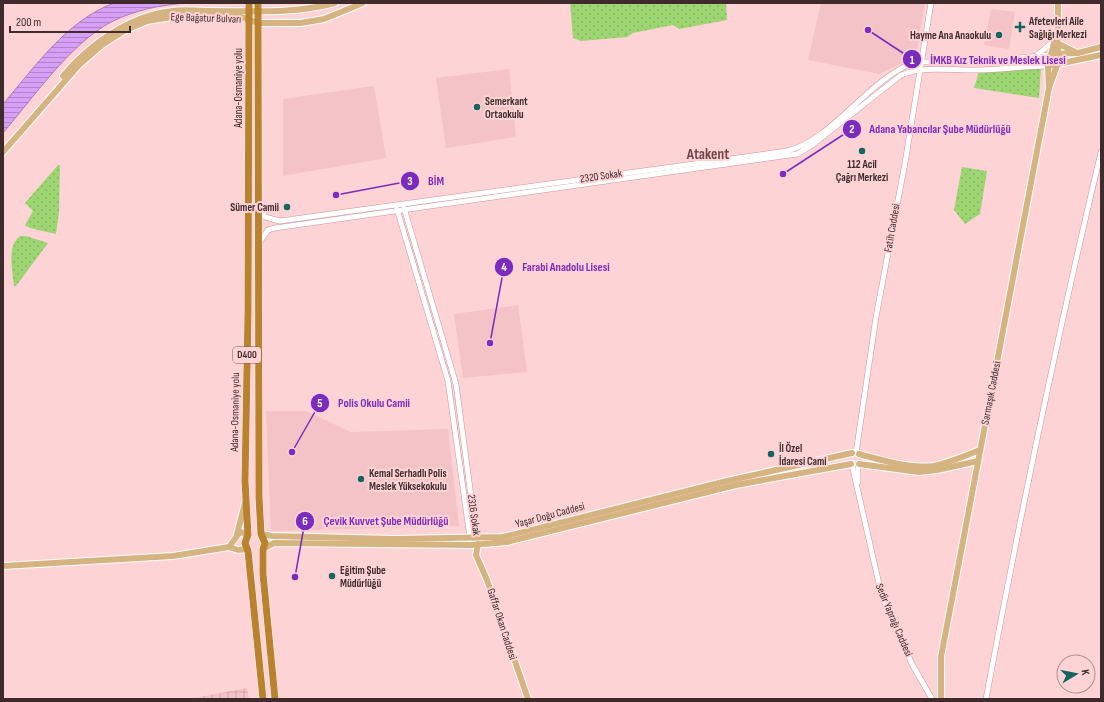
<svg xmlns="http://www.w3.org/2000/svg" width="1104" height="702" font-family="'Sofia Sans Condensed',sans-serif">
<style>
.built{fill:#f3c3c7}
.industrial{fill:url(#industrial-grid)}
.park{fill:url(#park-dots)}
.water{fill:url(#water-rules);stroke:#a97cb9}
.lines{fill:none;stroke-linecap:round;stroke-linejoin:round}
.minor-casing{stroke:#c7969a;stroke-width:6}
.major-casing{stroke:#fff;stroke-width:8}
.highway-casing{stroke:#fff;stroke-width:8}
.minor{stroke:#fff;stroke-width:5}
.major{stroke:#d6b482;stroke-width:6}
.highway{stroke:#ba822e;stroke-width:7}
.poi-dot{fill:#156462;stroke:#fdd3d6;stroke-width:1.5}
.labels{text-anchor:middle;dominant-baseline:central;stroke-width:4;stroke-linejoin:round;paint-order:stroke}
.shield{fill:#fdd3d6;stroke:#785d5f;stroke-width:1}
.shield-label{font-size:10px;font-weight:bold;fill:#3f2b2c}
.street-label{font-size:11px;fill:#3f2b2c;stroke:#fdd3d6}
.poi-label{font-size:11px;font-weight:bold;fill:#3f2b2c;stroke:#fdd3d6;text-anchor:start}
.district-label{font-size:15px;font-weight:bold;fill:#71464a;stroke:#fdd3d6}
.leader{fill:none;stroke:#7b2cbf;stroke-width:1.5}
.callout-dot{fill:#7b2cbf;stroke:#fdd3d6;stroke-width:1.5}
.mark-label{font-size:12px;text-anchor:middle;font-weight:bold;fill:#fff}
.callout-label{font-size:12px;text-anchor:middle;font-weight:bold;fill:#7b2cbf;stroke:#fdd3d6;stroke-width:4;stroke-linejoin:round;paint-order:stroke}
</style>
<defs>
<pattern id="industrial-grid" width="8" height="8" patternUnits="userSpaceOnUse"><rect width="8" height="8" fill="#f3c3c7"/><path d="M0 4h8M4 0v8" fill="none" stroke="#d1a8ab"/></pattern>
<pattern id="park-dots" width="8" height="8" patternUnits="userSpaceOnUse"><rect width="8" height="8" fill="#9cd571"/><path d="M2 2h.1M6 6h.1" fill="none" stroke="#87b762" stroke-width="1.8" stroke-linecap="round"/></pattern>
<pattern id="water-rules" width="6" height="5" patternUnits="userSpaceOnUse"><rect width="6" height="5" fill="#d79ff6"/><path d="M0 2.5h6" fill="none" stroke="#b082c7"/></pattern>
</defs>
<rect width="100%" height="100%" fill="#fdd3d6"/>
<!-- built -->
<g class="built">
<polygon points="821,3 925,3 916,56 879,74 808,60"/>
<polygon points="991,9 1015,12 1009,49 984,45"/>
<polygon points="509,69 516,137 446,148 436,78"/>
<polygon points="374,86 386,158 283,176 283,99"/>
<polygon points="518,305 527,372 463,378 454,314"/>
<polygon points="266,411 306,411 351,432 448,429 459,526 271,531"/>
</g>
<!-- industrial -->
<polygon class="industrial" points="247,688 249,699 189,699"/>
<!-- park -->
<g class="park">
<polygon points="570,3 726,3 727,20 679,29 673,25 633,33 627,37 581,41 573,38"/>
<polygon points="1041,68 1039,98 974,88 979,72"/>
<polygon points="58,165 60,165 59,212 56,234 30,228 25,225 33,211 25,203"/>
<polygon points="962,167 987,171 980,214 965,224 954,210"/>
<path d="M20,236H26L48,243L16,286H14C13,271 6,247 20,236Z"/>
</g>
<!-- water -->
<path class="water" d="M114,3H187C160,5 135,10 111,22C70,44 33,98 3,133V104C35,67 66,21 114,3Z"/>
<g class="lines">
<!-- minor casing -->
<g class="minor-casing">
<g id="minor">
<polyline points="1036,56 1055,40"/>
<path d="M259,208L265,217L280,221L787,151C833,140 868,79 915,62H979L1050,55"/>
<polyline points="404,208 456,384 477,541"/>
<polyline points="397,209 448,381 471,545"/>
<path d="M259,243L268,230L275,228L797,154L811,146L901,75C926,65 951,71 977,70C1001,70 1024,66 1048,66"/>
<polyline points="856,453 876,317 905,163 931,3"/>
<polyline points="852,465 882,597 912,664 932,699"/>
<polyline points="858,482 858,464"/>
<path d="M986,699C1020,516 1058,333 1101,152"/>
</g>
</g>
<!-- major casing -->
<g class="major-casing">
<g id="major">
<polyline points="1057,43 1077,53"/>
<polyline points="1055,54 1078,53 1101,47"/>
<polyline points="1048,66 1101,55"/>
<path d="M63,76C90,44 129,16 172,11C184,9 197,11 209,11C251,11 294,14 335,3"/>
<polyline points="1049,88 1059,60 1057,38"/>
<polyline points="3,152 79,65 102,45 124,31 147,21 184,15 241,17 258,23 301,23 324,19 363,3"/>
<path d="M859,454C882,460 909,469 933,466C949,463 964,456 980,450"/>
<polyline points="859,464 919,472 937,470 978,461"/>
<polyline points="237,534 245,503"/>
<polyline points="261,534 272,536 394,539 503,537 727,481 852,453"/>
<polyline points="478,544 476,555 487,580 528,699"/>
<polyline points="229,547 240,532 244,533 247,537"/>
<polyline points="263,549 274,543 471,545 507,542 736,485 851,464"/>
<polyline points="3,566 173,556 229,547 238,550 247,549"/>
<polyline points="941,698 941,657 1049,88 1048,66 1058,28 1058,3"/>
</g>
</g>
<!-- highway casing -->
<g class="highway-casing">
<g id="highway">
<polyline points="249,3 248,313 245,481 248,535 245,543 248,551 263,699"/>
<polyline points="258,3 259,497 261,534 265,543 263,549 263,574 275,699"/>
</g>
</g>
<!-- minor -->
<use href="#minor" class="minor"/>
<!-- major -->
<use href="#major" class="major"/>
<!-- highway -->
<use href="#highway" class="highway"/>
</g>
<!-- markers -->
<g class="poi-dot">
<path d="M1018 21h4v4h4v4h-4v4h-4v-4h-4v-4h4z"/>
<circle cx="999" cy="35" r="4"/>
<circle cx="477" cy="107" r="4"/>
<circle cx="862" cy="151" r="4"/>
<circle cx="287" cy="207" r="4"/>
<circle cx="771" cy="454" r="4"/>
<circle cx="361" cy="479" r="4"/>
<circle cx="332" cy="576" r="4"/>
</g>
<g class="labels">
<!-- shield labels -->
<rect class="shield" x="233" y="347" width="28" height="16" rx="3"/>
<g class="shield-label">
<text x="247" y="355">D400</text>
</g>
<!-- street labels -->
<g class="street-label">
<text transform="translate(206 18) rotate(2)">Ege Bağatur Bulvarı</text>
<text transform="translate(238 88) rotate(-90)">Adana-Osmaniye yolu</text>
<text transform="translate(601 176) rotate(-8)">2320 Sokak</text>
<text transform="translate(892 228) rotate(-80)">Fatih Caddesi</text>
<text transform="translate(991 393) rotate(-79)">Sarmaşık Caddesi</text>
<text transform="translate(235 412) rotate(-89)">Adana-Osmaniye yolu</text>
<text transform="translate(474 515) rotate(82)">2316 Sokak</text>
<text transform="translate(550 515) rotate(-15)">Yaşar Doğu Caddesi</text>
<text transform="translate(894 620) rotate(67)">Sedir Yaprağı Caddesi</text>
<text transform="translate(502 624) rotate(72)">Gaffar Okan Caddesi</text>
</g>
<!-- poi labels -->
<g class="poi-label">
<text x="1029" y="21">Afetevleri Aile<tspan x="1029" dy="13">Sağlığı Merkezi</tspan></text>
<text x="991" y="35" text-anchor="end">Hayme Ana Anaokulu</text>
<text x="485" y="101">Semerkant<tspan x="485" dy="13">Ortaokulu</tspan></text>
<text x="862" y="164" text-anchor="middle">112 Acil<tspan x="862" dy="13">Çağrı Merkezi</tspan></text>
<text x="279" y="207" text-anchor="end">Sümer Camii</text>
<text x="779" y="448">İl Özel<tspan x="779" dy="13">İdaresi Cami</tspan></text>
<text x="369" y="473">Kemal Serhadlı Polis<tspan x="369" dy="13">Meslek Yüksekokulu</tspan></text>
<text x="340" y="570">Eğitim Şube<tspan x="340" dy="13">Müdürlüğü</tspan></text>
</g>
<!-- district labels -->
<g class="district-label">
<text x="708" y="154">Atakent</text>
</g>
</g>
<!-- callouts -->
<path class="leader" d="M868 30L912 59M783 174L852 129M336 195L410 181M490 343L504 267M292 452L320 403M295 577L305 521"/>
<g class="callout-dot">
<circle cx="868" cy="30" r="4"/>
<circle cx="783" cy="174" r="4"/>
<circle cx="336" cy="195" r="4"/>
<circle cx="490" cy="343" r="4"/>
<circle cx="292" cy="452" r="4"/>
<circle cx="295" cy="577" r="4"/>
<circle cx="912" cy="59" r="10"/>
<circle cx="852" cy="129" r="10"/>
<circle cx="410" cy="181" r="10"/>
<circle cx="504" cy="267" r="10"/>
<circle cx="320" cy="403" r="10"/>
<circle cx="305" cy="521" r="10"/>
</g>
<g class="mark-label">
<text x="912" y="64">1</text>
<text x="852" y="133">2</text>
<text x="410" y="185">3</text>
<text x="504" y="271">4</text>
<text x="320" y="407">5</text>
<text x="305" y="525">6</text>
</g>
<g class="callout-label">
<text x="998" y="64">İMKB Kız Teknik ve Meslek Lisesi</text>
<text x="940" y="133">Adana Yabancılar Şube Müdürlüğü</text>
<text x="436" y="185">BİM</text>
<text x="566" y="271">Farabi Anadolu Lisesi</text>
<text x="374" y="407">Polis Okulu Camii</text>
<text x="386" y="525">Çevik Kuvvet Şube Müdürlüğü</text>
</g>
<!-- border -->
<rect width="1104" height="702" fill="none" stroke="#3f2b2c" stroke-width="8"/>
<!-- north arrow -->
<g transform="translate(1076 674) rotate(80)"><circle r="19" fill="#fdd3d6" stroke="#b19092"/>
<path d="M0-3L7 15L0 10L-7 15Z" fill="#156462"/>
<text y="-6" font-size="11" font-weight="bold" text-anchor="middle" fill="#3f2b2c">K</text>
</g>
<!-- scale -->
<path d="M10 26v6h120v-6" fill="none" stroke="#3f2b2c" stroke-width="2"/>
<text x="16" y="26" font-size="12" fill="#3f2b2c" stroke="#fdd3d6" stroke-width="3" paint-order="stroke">200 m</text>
</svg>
